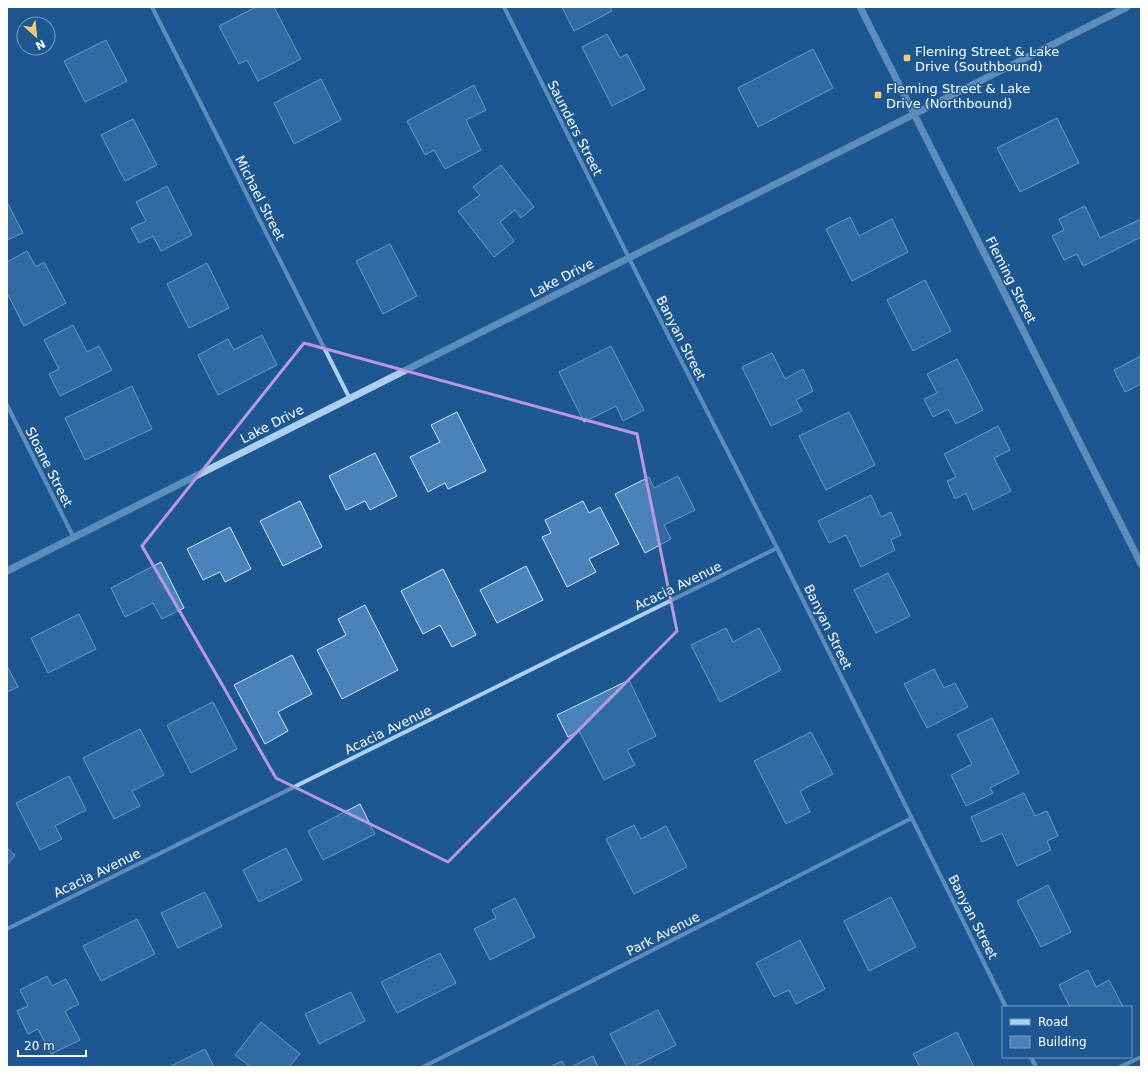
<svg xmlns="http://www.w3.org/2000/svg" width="1148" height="1074" font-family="'DejaVu Sans',sans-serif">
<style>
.building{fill:#4a83ba;stroke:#d3e8fa}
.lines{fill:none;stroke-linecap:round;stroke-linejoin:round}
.minor{stroke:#adcfee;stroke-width:4}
.tertiary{stroke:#adcfee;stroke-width:7}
.marked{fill:none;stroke:#bd96df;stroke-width:3;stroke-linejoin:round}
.poi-dot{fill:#feca6c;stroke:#1d5892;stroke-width:1.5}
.labels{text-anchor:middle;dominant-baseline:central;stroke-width:3;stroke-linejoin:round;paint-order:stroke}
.poi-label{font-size:13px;fill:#fff;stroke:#1d5892;text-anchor:start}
.street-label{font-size:13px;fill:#fff;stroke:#1d5892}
</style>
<rect width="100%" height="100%" fill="#1d5892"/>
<!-- building -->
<g class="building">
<polygon points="256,7 274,7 301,59 258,81 247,60 239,64 219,26"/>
<polygon points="562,7 610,7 612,11 574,31"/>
<polygon points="607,34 620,58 627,54 645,89 612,106 582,47"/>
<polygon points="106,40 127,81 85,102 64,61"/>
<polygon points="813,49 833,88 758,127 738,88"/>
<polygon points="321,79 341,120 294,144 274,103"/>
<polygon points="474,85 486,110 466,120 481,150 445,169 434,150 425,155 407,121"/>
<polygon points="1057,118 1079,163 1020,192 997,148"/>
<polygon points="133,119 157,165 125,181 101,135"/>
<polygon points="501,165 534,207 521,218 515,210 500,222 514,241 494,257 458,211 480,195 473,187"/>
<polygon points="167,186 192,235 161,251 153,236 139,243 131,228 146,221 136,202"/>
<polygon points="7,202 23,233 7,240"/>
<polygon points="1085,206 1100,238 1141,219 1141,237 1083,266 1077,254 1064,260 1052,236 1064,230 1059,219"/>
<polygon points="850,217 859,236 892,219 908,252 852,281 826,229"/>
<polygon points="390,244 417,296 383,314 356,261"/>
<polygon points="27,251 36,267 44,262 66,303 24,326 7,293 7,262"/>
<polygon points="207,263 229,308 189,328 167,284"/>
<polygon points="925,280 951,331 913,351 887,300"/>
<polygon points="73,325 87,352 99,346 112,370 60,396 49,374 59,369 44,340"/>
<polygon points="262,335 277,365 218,395 198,355 228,339 234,350"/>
<polygon points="611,346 644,410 623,421 616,406 584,422 559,372"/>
<polygon points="772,353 785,379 803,369 813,391 796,400 802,411 771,426 742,367"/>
<polygon points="1141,356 1141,384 1125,392 1114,370"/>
<polygon points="957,359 983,410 956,424 948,409 933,417 924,399 937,393 927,374"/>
<polygon points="132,386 152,429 85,460 65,418"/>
<polygon points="457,412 486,471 448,489 445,483 428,492 410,457 440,442 431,425"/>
<polygon points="849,412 875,465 826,490 799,436"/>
<polygon points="998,426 1010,450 994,458 1011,491 973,510 966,493 955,499 947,481 956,477 944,454"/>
<polygon points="375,453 397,496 370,510 365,501 346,510 329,476"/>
<polygon points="678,476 695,510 664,525 671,539 645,553 615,494 649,477 654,488"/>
<polygon points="871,495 881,517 891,512 901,535 891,540 895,550 861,567 846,535 829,543 818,521"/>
<polygon points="300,501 322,547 283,566 260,521"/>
<polygon points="583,501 589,513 600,507 619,544 589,559 596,572 567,587 542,537 551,533 545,520"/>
<polygon points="230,527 251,569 225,582 220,572 203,580 187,549"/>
<polygon points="161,562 184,608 162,619 153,603 125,617 111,588"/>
<polygon points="526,566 543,600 497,623 480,590"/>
<polygon points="443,569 476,635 452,647 440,625 423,634 401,591"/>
<polygon points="888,573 910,616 876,633 854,590"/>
<polygon points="365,605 398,670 342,699 317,650 346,635 338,619"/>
<polygon points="79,614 96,649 48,673 31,638"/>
<polygon points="726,628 733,642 759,628 781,670 720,702 691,645"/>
<polygon points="292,655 312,694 278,712 288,731 265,744 234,685"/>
<polygon points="7,666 18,687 7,692"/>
<polygon points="934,669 944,688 955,683 968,707 927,728 904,684"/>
<polygon points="629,680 656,736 627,750 635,765 604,780 579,731 568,737 557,715"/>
<polygon points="213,702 237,749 191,773 167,725"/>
<polygon points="992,718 1019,773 990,788 993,793 966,806 951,775 972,764 957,735"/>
<polygon points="140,729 164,775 132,791 140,806 114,819 83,758"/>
<polygon points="811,732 833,774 800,791 810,812 786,824 754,761"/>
<polygon points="69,776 86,810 55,826 62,839 40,850 16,803"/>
<polygon points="1024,793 1035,816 1047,811 1058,836 1047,841 1051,850 1017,866 1002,833 982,842 971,817"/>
<polygon points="360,804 375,834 323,860 308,831"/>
<polygon points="634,825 641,839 666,826 687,867 634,894 606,839"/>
<polygon points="7,848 15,855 7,865"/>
<polygon points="286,848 302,880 259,902 243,870"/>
<polygon points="1048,885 1071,932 1041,947 1017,901"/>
<polygon points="205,892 222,926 178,948 161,913"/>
<polygon points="891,897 916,947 869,971 844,921"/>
<polygon points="515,898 535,937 490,960 474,929 496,918 492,910"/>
<polygon points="137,919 155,954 101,981 83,946"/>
<polygon points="800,940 825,989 796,1004 789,990 774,997 756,963"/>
<polygon points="440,953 456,983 397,1013 381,982"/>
<polygon points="1088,970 1096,987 1109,980 1123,1007 1070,1007 1059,985"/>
<polygon points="47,976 52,986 66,979 79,1004 65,1011 80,1040 51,1054 38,1029 28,1034 17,1011 28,1006 20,990"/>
<polygon points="351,992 365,1021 319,1044 305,1014"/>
<polygon points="658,1010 676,1045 633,1067 627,1067 610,1034"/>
<polygon points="261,1022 300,1054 289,1067 251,1067 235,1055"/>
<polygon points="957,1032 974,1067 920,1067 913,1054"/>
<polygon points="205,1049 214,1067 169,1067"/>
<polygon points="593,1056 598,1067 571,1067"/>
<polygon points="562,1061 565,1067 550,1067"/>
</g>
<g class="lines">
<!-- minor -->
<g class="minor">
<polyline points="152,7 350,399"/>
<polyline points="504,7 639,278 777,548 1006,1007"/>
<polyline points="7,405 74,538"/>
<polyline points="7,929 777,548"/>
<polyline points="1031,1057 1036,1067"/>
<polyline points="423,1067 912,818"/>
<polyline points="1120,1067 1141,1057"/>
</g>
<!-- tertiary -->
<g class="tertiary">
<polyline points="860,7 1141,564"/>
<polyline points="7,571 1127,7"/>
</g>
</g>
<!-- marked area -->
<path d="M0 0H1148V1074H0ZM304,343L637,434L677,631L448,862L276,778L142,546Z" fill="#1d5892" fill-opacity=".55" fill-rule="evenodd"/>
<path class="marked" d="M304,343L637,434L677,631L448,862L276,778L142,546Z"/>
<!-- markers -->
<g class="poi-dot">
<rect x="903" y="54" width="8" height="8" rx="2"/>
<rect x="874" y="91" width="8" height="8" rx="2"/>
</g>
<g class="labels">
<!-- poi labels -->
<g class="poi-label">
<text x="915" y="51">Fleming Street &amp; Lake<tspan x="915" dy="15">Drive (Southbound)</tspan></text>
<text x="886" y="88">Fleming Street &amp; Lake<tspan x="886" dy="15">Drive (Northbound)</tspan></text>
</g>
<!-- street labels -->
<g class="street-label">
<text transform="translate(575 128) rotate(63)">Saunders Street</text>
<text transform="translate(260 198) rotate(63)">Michael Street</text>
<text transform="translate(562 278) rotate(-27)">Lake Drive</text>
<text transform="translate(1011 280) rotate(63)">Fleming Street</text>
<text transform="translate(681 338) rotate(63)">Banyan Street</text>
<text transform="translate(272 424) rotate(-27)">Lake Drive</text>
<text transform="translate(49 467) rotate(63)">Sloane Street</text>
<text transform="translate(678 586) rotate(-26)">Acacia Avenue</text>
<text transform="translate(828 627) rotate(64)">Banyan Street</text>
<text transform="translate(388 730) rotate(-26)">Acacia Avenue</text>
<text transform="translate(97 873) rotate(-26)">Acacia Avenue</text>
<text transform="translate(973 917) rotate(63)">Banyan Street</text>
<text transform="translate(663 934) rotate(-27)">Park Avenue</text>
</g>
</g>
<!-- border -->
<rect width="1148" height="1074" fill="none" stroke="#ffffff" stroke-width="16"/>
<!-- legend -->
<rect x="1002" y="1006" width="130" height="52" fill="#1d5892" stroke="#779bbe"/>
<rect x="1010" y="1019" width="20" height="6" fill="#adcfee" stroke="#779bbe"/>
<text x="1038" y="1026" font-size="12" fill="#ffffff">Road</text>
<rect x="1010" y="1036" width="20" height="12" fill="#4a83ba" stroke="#779bbe"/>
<text x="1038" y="1046" font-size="12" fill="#ffffff">Building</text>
<!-- north arrow -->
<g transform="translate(36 36) rotate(153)"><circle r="19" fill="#1d5892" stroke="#779bbe"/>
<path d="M0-3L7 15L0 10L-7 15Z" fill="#feca6c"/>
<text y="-6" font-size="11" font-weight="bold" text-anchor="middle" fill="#ffffff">N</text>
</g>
<!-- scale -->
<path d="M18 1050v6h68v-6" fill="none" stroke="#ffffff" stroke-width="2"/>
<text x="24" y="1050" font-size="12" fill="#ffffff" stroke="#1d5892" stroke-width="3" paint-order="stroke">20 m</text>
</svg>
